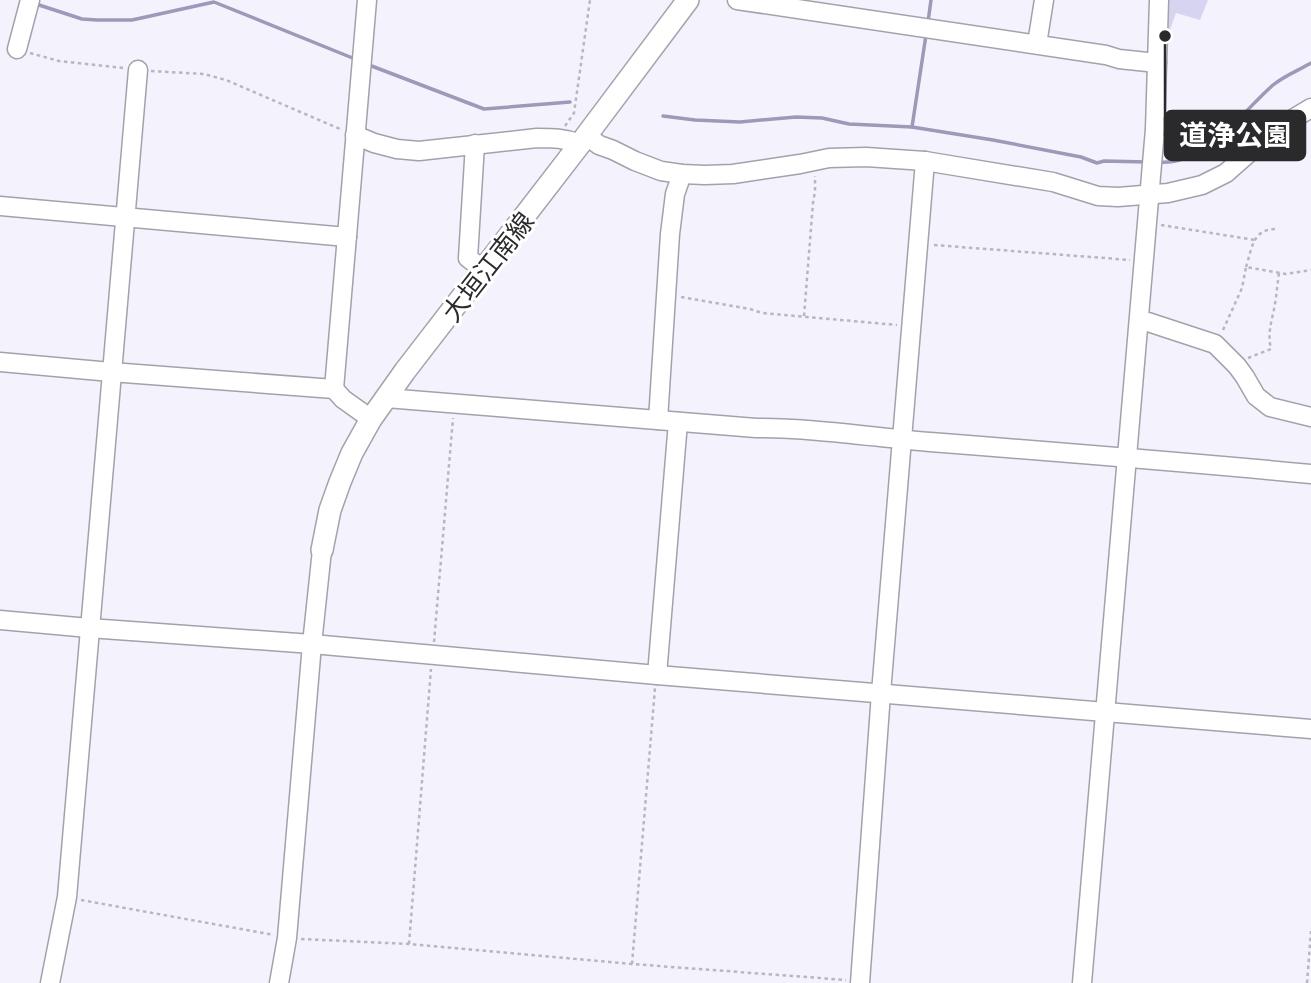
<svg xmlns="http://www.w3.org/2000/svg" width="1311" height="983" font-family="'Exo 2','Noto Sans JP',sans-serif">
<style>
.green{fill:#d7d4f2}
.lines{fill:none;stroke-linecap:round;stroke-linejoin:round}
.stream{stroke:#9c99b9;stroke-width:3.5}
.minor-casing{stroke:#a2a2ab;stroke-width:21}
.major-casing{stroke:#a2a2ab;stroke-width:24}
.path{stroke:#b7b7bf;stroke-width:2.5;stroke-dasharray:3.5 3.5;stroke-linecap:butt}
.minor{stroke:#fff;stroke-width:18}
.major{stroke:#fff;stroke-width:21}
.labels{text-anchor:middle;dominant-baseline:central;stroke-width:6;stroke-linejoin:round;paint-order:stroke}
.street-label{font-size:26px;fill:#2a2a2d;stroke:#fff}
.leader{fill:none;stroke:#2a2a2d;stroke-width:2.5}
.callout-dot{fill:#2a2a2d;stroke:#fff;stroke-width:2.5}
.callout{fill:#2a2a2d;stroke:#2a2a2d;stroke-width:2.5}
.callout-label{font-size:28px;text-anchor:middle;font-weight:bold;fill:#fff}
</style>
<rect width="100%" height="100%" fill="#f4f3fd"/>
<!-- green -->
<polygon class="green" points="1165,0 1208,0 1200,20 1176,13 1162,52"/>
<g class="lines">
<!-- stream -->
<g class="stream">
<polyline points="36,4 82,19 97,20 132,20 214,2 355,59"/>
<polyline points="928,22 931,0"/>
<polyline points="369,65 484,109 570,102"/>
<polyline points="663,116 695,120 740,122 796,117 822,118 849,124 912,127 993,140 1081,157 1097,163 1104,161 1147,162"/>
<polyline points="912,127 926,35 929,35"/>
<path d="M1158,162C1204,167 1242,112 1273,85C1284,76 1299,70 1311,63"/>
</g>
<!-- minor casing -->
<g class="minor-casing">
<g id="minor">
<polyline points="737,0 1106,55 1119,59 1157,63"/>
<polyline points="1037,44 1044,0"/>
<polyline points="17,49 30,0"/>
<path d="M355,135L374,143L397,149L419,151L537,138C553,138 565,138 580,144"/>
<polyline points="587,136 599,145 613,150 635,161 661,171 682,174 705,175 733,174 800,164 829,158 866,157 925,161 955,166 1053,182 1098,196 1118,197 1168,193 1202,185 1226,173 1276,129 1311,108"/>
<polyline points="475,144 468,258 484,270"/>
<polyline points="0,206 347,237"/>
<polyline points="1139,322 1148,322 1215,344 1237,366 1245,377 1256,396 1270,407 1311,417"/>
<polyline points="0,362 111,372 334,389 343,399 371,419"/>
<polyline points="334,389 367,0"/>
<path d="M386,398L756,428C814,428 872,437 930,442C1057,452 1184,462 1311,474"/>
<polyline points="658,420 670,234 675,194 682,174"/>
<polyline points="0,620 89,628 312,644 657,675 1311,729"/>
<polyline points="657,675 678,422"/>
<polyline points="50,983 67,897 138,70"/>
<polyline points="279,983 287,938 312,644 322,550"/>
<polyline points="860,983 881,693 925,161"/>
<polyline points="1082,983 1155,129 1159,0"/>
</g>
</g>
<!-- major casing -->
<g class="major-casing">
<polyline id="major" points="322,550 330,510 340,482 352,453 371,419 405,371 580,144 688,0"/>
</g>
<!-- path -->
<g class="path">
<polyline points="30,53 59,61 124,68"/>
<polyline points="151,71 204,74 226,80 340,129"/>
<polyline points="565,126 574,113 590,0"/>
<polyline points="1161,225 1255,240"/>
<polyline points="934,245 1130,260"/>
<path d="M1246,267C1252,249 1252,229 1276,229"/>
<polyline points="681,297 750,309 762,313 897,325"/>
<polyline points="804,316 813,203 815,191 815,176"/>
<polyline points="1223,330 1242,288 1246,267 1286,274 1311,270"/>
<path d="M1248,358L1271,349C1268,336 1270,327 1273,314C1276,301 1277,287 1279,273"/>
<polyline points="434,642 453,418"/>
<polyline points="81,900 274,935"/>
<polyline points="301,939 409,944 632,964 846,980"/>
<polyline points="409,944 431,669"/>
<polyline points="632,964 655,688"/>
<polyline points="1307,983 1311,931"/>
</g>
<!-- minor -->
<use href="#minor" class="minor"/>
<!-- major -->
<use href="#major" class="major"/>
</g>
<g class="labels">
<!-- street labels -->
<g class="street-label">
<text transform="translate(487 266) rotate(-52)">大垣江南線</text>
</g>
</g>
<!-- callouts -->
<path class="leader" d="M1165 36L1165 136"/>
<circle class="callout-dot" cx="1165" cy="36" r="7"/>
<rect class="callout" x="1165" y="111" width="140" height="49" rx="7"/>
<g class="callout-label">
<text x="1235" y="145">道浄公園</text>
</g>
</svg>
